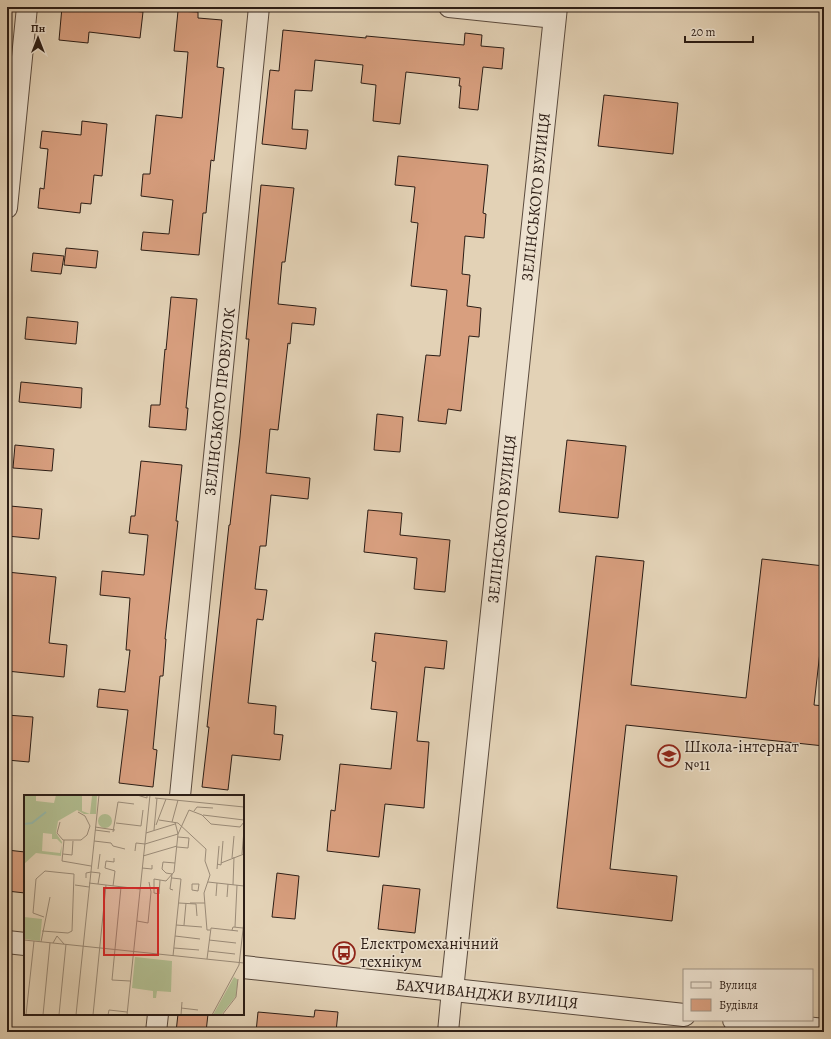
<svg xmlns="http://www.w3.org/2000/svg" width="831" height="1039" font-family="Alegreya,serif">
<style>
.building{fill:#d89f7f;stroke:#2c1d15}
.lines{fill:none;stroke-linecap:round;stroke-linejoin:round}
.minor-casing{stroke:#5a4a3d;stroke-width:22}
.tertiary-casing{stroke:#5a4a3d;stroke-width:24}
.minor{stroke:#ede2d0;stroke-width:20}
.tertiary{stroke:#ede2d0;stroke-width:22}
.labels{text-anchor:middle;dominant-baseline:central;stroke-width:3;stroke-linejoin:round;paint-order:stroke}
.street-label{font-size:16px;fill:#2c1d15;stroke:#ede2d0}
.poi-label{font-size:16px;fill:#2c1d15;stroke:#ede2d0;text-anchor:start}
.inset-river{fill:none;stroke:#96b8a8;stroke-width:2}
.inset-road{fill:none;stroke:#9a8a76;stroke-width:1}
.view{fill:#d62828;fill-opacity:0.15;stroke:#d62828;stroke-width:2}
.inset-edge{fill:none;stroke:#2c1d15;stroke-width:2}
</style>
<rect width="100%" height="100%" fill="#e3d2b6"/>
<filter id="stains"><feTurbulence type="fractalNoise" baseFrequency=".005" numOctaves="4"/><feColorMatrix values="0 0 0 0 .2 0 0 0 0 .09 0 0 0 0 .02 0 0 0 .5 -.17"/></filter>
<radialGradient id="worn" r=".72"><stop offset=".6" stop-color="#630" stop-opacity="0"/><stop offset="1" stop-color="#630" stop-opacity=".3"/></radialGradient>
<!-- building -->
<g class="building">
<polygon points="62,7 91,7 143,12 140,38 89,32 88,43 59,40"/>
<polygon points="178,11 198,12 198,18 222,20 217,67 224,68 214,161 211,160 206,213 203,213 199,255 141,250 143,232 169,234 173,200 141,196 143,174 150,174 156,115 182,118 188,52 174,51"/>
<polygon points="283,30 366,38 366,36 464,45 465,33 482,35 481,46 504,48 502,69 483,67 478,110 459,108 461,86 459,86 460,78 406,72 400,124 373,121 376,85 361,83 363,65 315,60 312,91 295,90 292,129 308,130 306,149 262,144 270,70 279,71"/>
<polygon points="604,95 678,103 673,154 598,146"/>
<polygon points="82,121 107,124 102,176 94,175 91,204 81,203 80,213 38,208 40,188 44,189 48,149 40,148 42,131 81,135"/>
<polygon points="398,156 488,165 483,213 486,214 484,238 465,236 462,274 470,275 467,306 481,308 479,337 469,336 461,411 448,409 446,424 418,421 426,355 440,356 447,290 411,286 418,223 411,222 415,187 395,185"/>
<polygon points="261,185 294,188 285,262 282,262 278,304 316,308 314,325 292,323 290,344 288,343 278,430 270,429 266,473 310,478 308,499 271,495 266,546 260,546 255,589 267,590 263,620 257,619 248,703 276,706 274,734 283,735 280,760 232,755 228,790 202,787 209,727 207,727 229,525 230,525 240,437 249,339 246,339"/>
<polygon points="66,248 98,251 96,268 64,265"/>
<polygon points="33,253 64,256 61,274 31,271"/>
<polygon points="171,297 197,299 186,408 188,408 186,430 149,427 151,405 160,405 165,349 166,350"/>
<polygon points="27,317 78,322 76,344 25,339"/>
<polygon points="21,382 82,388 81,408 19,402"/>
<polygon points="377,414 403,417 400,452 374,450"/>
<polygon points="567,440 626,446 618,518 559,512"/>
<polygon points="15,445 54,449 52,471 13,468"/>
<polygon points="141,461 182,465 176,521 178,521 165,639 166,639 163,676 160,676 153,749 157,750 153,787 119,783 128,710 97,707 99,689 125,692 130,650 126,650 130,598 100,595 102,571 144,575 148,535 129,533 131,516 135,516"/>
<polygon points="10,506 42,509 39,539 7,536"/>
<polygon points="368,510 402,513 400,535 450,540 445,592 414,589 417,558 364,552"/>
<polygon points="596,556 644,561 631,685 746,698 762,559 824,566 824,616 814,705 824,706 824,746 626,725 610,869 677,876 672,921 557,908"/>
<polygon points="7,572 56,577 49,643 67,645 64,677 7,671"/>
<polygon points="375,633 447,641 444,669 425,667 417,741 429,742 424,808 385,804 379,857 327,851 331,810 335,811 340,764 391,769 397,712 371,709 376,662 372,661"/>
<polygon points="7,715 33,717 29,762 7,760"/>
<polygon points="7,850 25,852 25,893 7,891"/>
<polygon points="277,873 299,876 295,919 272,917"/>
<polygon points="383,885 420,889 415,933 378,929"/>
<polygon points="315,1010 338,1012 336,1032 256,1032 258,1012 314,1017"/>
<polygon points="178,1014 208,1014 206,1032 176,1032"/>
</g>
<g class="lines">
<!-- minor casing -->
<g class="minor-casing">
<g id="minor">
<polyline points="449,7 555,18"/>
<polyline points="7,208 27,7"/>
<polyline points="180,796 259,7"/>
<polyline points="156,1032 158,1014"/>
<polyline points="448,1032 452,990"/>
</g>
</g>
<!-- tertiary casing -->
<g class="tertiary-casing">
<g id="tertiary">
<polyline points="7,942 25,944"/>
<polyline points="243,967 684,1015"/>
<polyline points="452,990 556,7"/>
<polyline points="734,1020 824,1030"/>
</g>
</g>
<!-- minor -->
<use href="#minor" class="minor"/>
<!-- tertiary -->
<use href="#tertiary" class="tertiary"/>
</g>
<!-- icons -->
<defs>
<g id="school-ring" transform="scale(1.15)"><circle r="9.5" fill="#ede2d0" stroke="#8f2418" stroke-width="1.5"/><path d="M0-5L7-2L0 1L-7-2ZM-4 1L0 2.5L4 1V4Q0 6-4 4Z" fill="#8f2418"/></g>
<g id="bus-ring" transform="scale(1.15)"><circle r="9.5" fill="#ede2d0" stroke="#8f2418" stroke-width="1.5"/><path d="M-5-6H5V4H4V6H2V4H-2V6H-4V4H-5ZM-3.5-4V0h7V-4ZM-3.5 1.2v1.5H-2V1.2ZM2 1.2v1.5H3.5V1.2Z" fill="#8f2418"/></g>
</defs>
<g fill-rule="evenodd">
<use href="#school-ring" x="669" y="756"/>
<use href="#bus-ring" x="344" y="953"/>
</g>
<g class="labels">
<!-- street labels -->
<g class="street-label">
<text transform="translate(536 197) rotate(-84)">ЗЕЛІНСЬКОГО ВУЛИЦЯ</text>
<text transform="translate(220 402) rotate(-84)">ЗЕЛІНСЬКОГО ПРОВУЛОК</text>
<text transform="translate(502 519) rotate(-84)">ЗЕЛІНСЬКОГО ВУЛИЦЯ</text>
<text transform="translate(487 994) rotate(6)">БАХЧИВАНДЖИ ВУЛИЦЯ</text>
</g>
<!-- poi labels -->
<g class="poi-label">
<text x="684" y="747">Школа-інтернат<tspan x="684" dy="18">№11</tspan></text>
<text x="360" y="944">Електромеханічний<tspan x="360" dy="18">технікум</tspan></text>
</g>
</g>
<!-- overview -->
<g transform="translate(24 795)">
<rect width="220" height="220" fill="#e3d2b6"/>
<path d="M0,0H12V6L30,8L32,0H58V16L66,19L68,1L65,0H73L72,19H60L53,15L34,26L32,38L38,47L37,61L12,58L0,69ZM19,38L28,39V44H33L38,49L36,58L18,56ZM74 26a7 7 0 1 1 14 0a7 7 0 1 1-14 0ZM0,122L18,124L16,146L0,144ZM111,162L148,166L147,197L133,196L132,203H129V196L108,193ZM210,182L214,185L212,201L197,220H189Z" fill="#b1bd90" fill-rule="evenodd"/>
<path class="inset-river" d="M0,29L8,28L22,17"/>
<path class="inset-road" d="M113,0L123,3V0M131,3L220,12M170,16L173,12L189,13M179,20L220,25M135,25L154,28L182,54L181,66L186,80L180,98L183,135H186M36,27L33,38L39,45H57L63,40L66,31L61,21L54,17M148,27L154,5M92,28L117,31L119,15M132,30L142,4M71,32L91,35M71,35L86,37M130,35L133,3M89,37L94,7L110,9M122,38L151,29M40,45L38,66L67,71M70,46L87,48L89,51L101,54M153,52L164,53L165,43L154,42M111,56L112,48L121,49L154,39L165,15L178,20L187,29L216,32L220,27M39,59L48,60L49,46M218,59L220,35M119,61L153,51M208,63L210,41M197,68L220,59M193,69L197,70L199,46M118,73L128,74V70M74,74L76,59M193,74L195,51M62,83V78L67,77L76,78L74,89M148,83L157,84L149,161M136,85L135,99L130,98V84L142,86L150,77L154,39L151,27M184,87L220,91M65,88L116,94M168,89H175L174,96L168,95ZM51,90L65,92M209,90L210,62M89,91L91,76L81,73L82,66L90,67V63M97,92L88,185L106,186M149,95L146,94L148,79L142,78L138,74L139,67L151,68M192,101L193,88M203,102L204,89M155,108L172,109L173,121M166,108H181M113,126L124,128L127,97L125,87M152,130L178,132M160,130L162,108M211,132L213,90M208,135L209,132L219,133M18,136L44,138L48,136L50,79L21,76L12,84L9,118L20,122M151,141L176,144M0,145L220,168M185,145L212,148M17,147L26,102M29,148L33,141L40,149M150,153L175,155M184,156L211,159M183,164L187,133L214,136M157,213L174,215M2,220L10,146M19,220L26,148M35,220L42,149M52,220L75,0M69,220L82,90M84,220L85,215L103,217M103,220L126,0M157,220L158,207M188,220L215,170L220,126M198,220L212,202L214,184"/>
<path class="view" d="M80,93H134V160H80Z"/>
<rect width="220" height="220" class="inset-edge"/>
</g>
<!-- margin -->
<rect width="831" height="1039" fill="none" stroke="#e3d2b6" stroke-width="24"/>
<rect x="8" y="8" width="815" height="1023" fill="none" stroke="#2c1d15" stroke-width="2"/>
<rect x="12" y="12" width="807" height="1015" fill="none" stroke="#2c1d15"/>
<!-- legend -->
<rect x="683" y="969" width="130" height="52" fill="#ede2d0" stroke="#a09385"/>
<rect x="691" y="982" width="20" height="6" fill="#ede2d0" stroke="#a09385"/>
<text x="719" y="989" font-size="12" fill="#2c1d15">Вулиця</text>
<rect x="691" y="999" width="20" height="12" fill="#d89f7f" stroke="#a09385"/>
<text x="719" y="1009" font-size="12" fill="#2c1d15">Будівля</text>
<!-- north arrow -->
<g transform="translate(38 38)" stroke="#ede2d0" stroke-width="3" paint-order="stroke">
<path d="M0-3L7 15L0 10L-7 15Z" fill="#2c1d15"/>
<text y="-6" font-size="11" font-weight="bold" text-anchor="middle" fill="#2c1d15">Пн</text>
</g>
<!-- scale -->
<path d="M685 36v6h68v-6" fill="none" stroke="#2c1d15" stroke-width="2"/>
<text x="691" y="36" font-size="12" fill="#2c1d15" stroke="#ede2d0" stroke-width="3" paint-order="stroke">20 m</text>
<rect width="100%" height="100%" filter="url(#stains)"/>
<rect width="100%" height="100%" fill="url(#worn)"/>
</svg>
